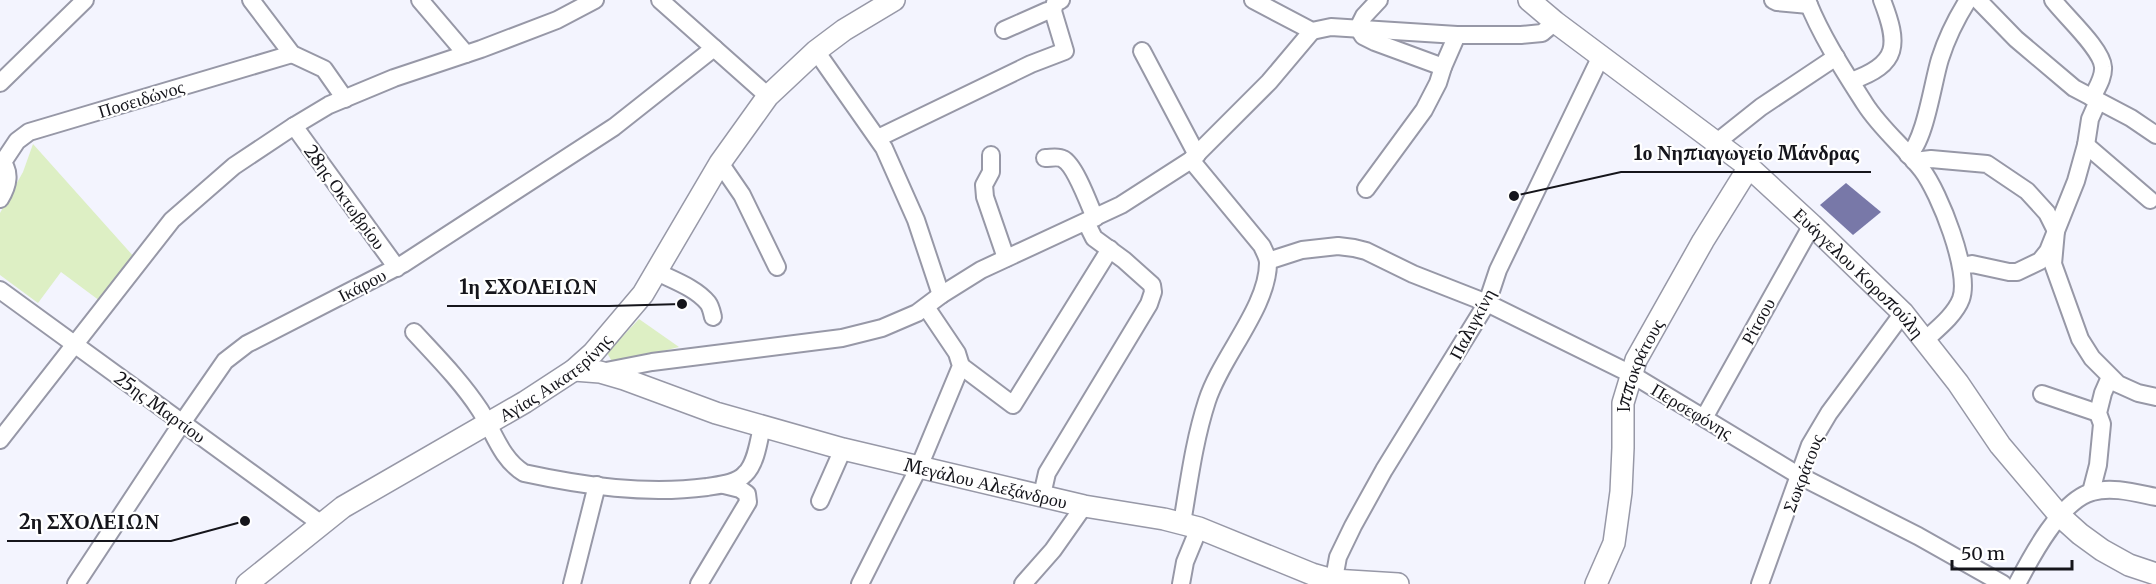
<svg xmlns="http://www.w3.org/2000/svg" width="2156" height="584" font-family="Merriweather,serif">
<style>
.green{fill:#ddefc4}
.building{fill:#7878a8}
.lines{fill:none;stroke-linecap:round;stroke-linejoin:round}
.minor-casing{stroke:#9798a7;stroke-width:20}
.tertiary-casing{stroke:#9798a7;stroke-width:24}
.minor{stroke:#fff;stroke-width:16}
.tertiary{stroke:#fff;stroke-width:21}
.labels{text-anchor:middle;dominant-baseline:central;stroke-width:4.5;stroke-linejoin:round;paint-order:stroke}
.street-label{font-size:18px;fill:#15151b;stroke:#fff}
.leader{fill:none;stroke:#15151b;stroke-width:2}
.callout-dot{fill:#15151b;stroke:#fff;stroke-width:2}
.callout-label{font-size:20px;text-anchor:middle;font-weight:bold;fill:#15151b;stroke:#fff;stroke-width:4.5;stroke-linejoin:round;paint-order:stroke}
</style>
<rect width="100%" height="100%" fill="#f3f4fe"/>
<!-- green -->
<g class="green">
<polygon points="33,144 135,258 100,301 61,272 38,303 0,275 0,213 23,172"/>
<polygon points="639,319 679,347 613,363 607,353"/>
</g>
<!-- building -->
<polygon class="building" points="1846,183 1881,212 1853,235 1820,205"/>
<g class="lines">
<!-- minor casing -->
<g class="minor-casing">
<g id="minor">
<polyline points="251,0 292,54 324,69 345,99"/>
<polyline points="420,0 466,54"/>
<polyline points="660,0 768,96"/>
<polyline points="1253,0 1312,31 1331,27 1457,35 1521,35 1542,33 1555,22"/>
<polyline points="1379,0 1364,16 1358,28 1363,36 1375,42 1443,67"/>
<polyline points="1773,0 1777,2 1809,5"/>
<path d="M1807,0C1821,36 1844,71 1865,104C1881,129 1904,147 1922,170C1939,192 1971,272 1961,299C1955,315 1937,329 1925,340"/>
<polyline points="1978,0 2016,39 2074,88 2131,118 2156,135"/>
<path d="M2053,0C2065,16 2102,49 2103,67C2104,78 2096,89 2092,98"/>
<polyline points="1004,30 1047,11 1053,11"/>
<polyline points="816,51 884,148 916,220 941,295"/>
<polyline points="1142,51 1197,155"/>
<path d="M1851,81C1900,64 1899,44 1882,0"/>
<polyline points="0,83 85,0"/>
<polyline points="294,126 397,268"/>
<polyline points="878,138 1031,64 1065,51 1053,11 1055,3 1061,0"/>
<polyline points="1717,142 1761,107 1836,57"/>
<polyline points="2086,145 2150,200"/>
<polyline points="991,155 991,172 984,185 985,197 1006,258"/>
<path d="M1908,155C1925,142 1933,81 1940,59C1947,37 1956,19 1968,0"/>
<path d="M1045,158C1051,158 1058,156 1063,159C1075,165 1089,204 1095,218"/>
<path d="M0,160C12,171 8,186 0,199"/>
<polyline points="1914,161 1931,159 1987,164 2027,191 2047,213 2056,231 2053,264 2080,339 2092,358 2118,384 2138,393 2156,397"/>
<polyline points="3,162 17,141 29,132 292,54"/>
<polyline points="720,163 742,195 777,267"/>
<polyline points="1366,189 1424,110 1438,83 1443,67 1457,35"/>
<polyline points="1268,261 1302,250 1338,246 1354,248 1366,251 1413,274 1487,303 1631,374 1798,475 1918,536 2003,584"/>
<polyline points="1961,266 1972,264 2009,272 2017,272 2040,261 2048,251 2076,181 2086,145 2090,119 2098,101"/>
<path d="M657,272C673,280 696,288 708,303C711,307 712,313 713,317"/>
<polyline points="0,290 320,523"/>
<path d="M414,332C437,357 461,381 480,410C494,432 501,459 524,473C584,486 646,495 707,487C719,485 736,484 745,474C756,464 759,440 762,426"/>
<polyline points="961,366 1013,405 1110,249"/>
<polyline points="601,372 652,362 842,338 882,328 917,313 941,295 981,270 1121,205 1191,160 1269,82 1312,31"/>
<polyline points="2042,394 2098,413"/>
<polyline points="1704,418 1812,225"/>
<polyline points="0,440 172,220 234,166 294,126 329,105 394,78 481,49 557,20 595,0"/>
<polyline points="2091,492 2098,465 2102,424 2098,413 2103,393 2110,377"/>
<polyline points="1042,495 1047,473 1149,304 1153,292 1152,285 1124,260 1094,238 1086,222"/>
<polyline points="820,501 843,449"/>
<path d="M1182,523C1189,482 1194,441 1207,401C1221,357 1268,307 1268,263C1268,257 1264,251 1262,246L1191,160"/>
<polyline points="76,584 182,423 225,361 247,344 403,264 614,127 714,48"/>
<polyline points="572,584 597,485"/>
<polyline points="699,584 748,502 747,494 740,489 724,485"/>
<polyline points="860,584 919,467 961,366 957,353 926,307"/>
<polyline points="1023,584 1053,550 1084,506"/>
<polyline points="1181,584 1185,562 1199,528"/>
<polyline points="1333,584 1338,557 1353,526 1384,470 1487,303 1498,270 1601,56"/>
<polyline points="1760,584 1810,445 1829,413 1903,313"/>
<path d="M2017,584C2031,557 2061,500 2092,492C2112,486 2136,493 2156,497"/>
</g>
</g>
<!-- tertiary casing -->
<g class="tertiary-casing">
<g id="tertiary">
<path id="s1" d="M1529,0L1555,22L1749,167L1812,225L1903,313L1958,383L2000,445L2060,516L2080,534L2102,550L2129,565L2156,574"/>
<path id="s2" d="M574,370L600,372L624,379L716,413L843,449L1084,506L1164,519L1199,528L1312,574L1333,580L1398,584"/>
<path id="s3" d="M247,584L343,507L525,402L574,370L593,353L643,294L720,163L768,96L816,51L844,30L894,0"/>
<path id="s4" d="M1596,584L1614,543L1621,492L1623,448V403L1636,360L1703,241L1749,167"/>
</g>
</g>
<!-- minor -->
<use href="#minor" class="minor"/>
<!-- tertiary -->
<use href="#tertiary" class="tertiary"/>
</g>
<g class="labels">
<!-- street labels -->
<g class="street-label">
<text transform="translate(141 99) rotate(-17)">Ποσειδώνος</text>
<text transform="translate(345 197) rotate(54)">28ης Οκτωβρίου</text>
<text stroke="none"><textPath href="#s1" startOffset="429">Ευάγγελου Κοροπούλη</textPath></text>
<text transform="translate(362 285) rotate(-27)">Ικάρου</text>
<text transform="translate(1758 321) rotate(-61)">Ρίτσου</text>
<text transform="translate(1472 324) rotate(-62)">Παλιγκίνη</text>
<text stroke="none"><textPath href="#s4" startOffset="226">Ιπποκράτους</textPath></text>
<text stroke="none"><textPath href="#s3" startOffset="372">Αγίας Αικατερίνης</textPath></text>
<text transform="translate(160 407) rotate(36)">25ης Μαρτίου</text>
<text transform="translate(1692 411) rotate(31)">Περσεφόνης</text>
<text transform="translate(1803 473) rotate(-69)">Σωκράτους</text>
<text stroke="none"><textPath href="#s2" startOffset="428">Μεγάλου Αλεξάνδρου</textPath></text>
</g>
</g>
<!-- callouts -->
<path class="leader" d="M1514 196L1621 172H1871M682 304L609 306H447M245 521L171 541H7"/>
<g class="callout-dot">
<circle cx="1514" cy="196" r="6"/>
<circle cx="682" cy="304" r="6"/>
<circle cx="245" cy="521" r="6"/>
</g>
<g class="callout-label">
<text x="1746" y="160">1ο Νηπιαγωγείο Μάνδρας</text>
<text x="528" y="294">1η ΣΧΟΛΕΙΩΝ</text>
<text x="89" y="529">2η ΣΧΟΛΕΙΩΝ</text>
</g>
<!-- scale -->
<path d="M1952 560v9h120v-9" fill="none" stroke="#15151b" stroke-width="3"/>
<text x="1961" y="560" font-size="18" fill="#15151b" stroke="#ffffff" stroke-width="4.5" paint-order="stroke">50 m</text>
</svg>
